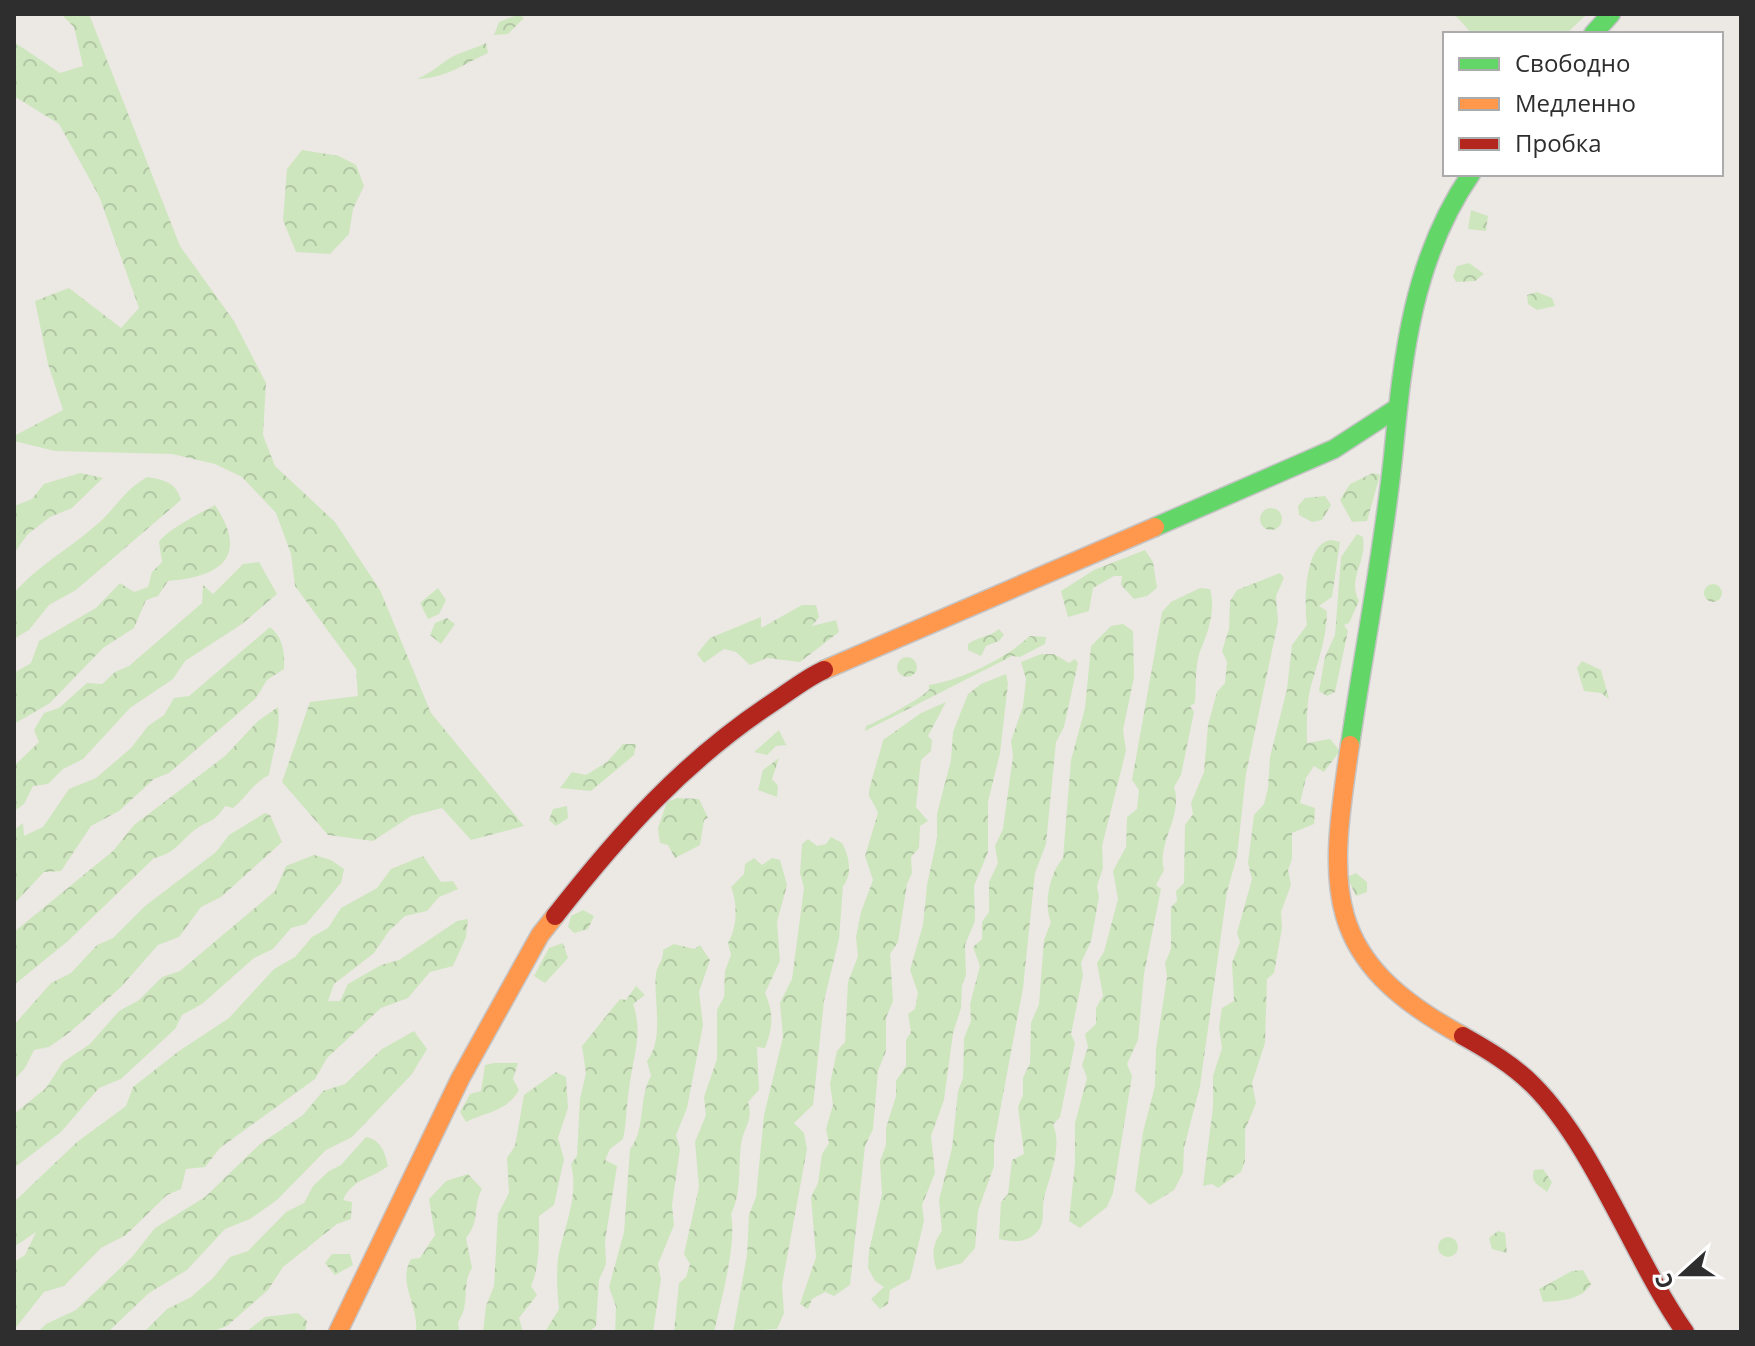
<svg xmlns="http://www.w3.org/2000/svg" width="1755" height="1346" font-family="'Open Sans',sans-serif">
<style>
.forest{fill:url(#forest-crowns)}
.park{fill:#cee6be}
.lines{fill:none;stroke-linecap:round;stroke-linejoin:round}
.fast-casing{stroke:#c5c4c5;stroke-width:21}
.slow-casing{stroke:#c5c4c5;stroke-width:21}
.jam-casing{stroke:#c5c4c5;stroke-width:21}
.fast{stroke:#63d668;stroke-width:18}
.slow{stroke:#ff974d;stroke-width:18}
.jam{stroke:#b3261e;stroke-width:18}
</style>
<defs>
<pattern id="forest-crowns" width="20" height="18" patternUnits="userSpaceOnUse" patternTransform="scale(2)"><rect width="20" height="18" fill="#cee6be"/><path d="M2 6a3 3 0 1 1 6 0M12 15a3 3 0 1 1 6 0" fill="none" stroke="#b1c6a4"/></pattern>
</defs>
<rect width="100%" height="100%" fill="#ece8e4"/>
<!-- forest -->
<g class="forest">
<polygon points="61,14 89,14 180,246 234,321 266,383 263,435 275,466 335,522 380,590 431,713 524,826 471,840 442,808 411,816 373,841 328,835 282,782 310,702 358,696 356,669 295,586 291,554 276,513 242,477 215,464 172,454 55,451 14,441 14,436 63,410 48,364 35,301 69,288 121,328 139,308 99,196 59,124 14,96 14,42 60,73 83,66 74,27"/>
<polygon points="519,14 524,18 508,34 494,35 499,22"/>
<path d="M486,43L488,53C462,65 446,78 417,79C431,73 438,66 450,58C459,52 475,49 486,43Z"/>
<polygon points="302,150 339,156 356,165 364,186 353,209 349,234 330,254 296,252 283,220 287,169"/>
<polygon points="1471,210 1488,216 1486,231 1468,229"/>
<polygon points="1469,263 1484,274 1475,281 1456,282 1453,276 1457,266"/>
<polygon points="1537,292 1552,298 1555,306 1537,310 1528,304 1527,295"/>
<polygon points="80,473 103,478 72,508 50,517 28,534 14,553 14,506 32,499 44,484"/>
<polygon points="1373,473 1380,475 1367,521 1352,522 1340,500 1350,484"/>
<path d="M147,477C164,480 176,482 181,500L76,590L49,605L29,630L14,639V593C41,562 78,544 106,516C122,499 126,490 147,477Z"/>
<polygon points="1325,496 1331,505 1322,520 1312,522 1299,515 1298,506 1305,498"/>
<path d="M215,505C249,556 222,577 168,581L158,596L146,600L134,628L103,648L50,703L14,724V673L31,663L39,641L96,608L120,583L134,592L148,587L152,572L162,562L159,542C168,529 199,514 215,505Z"/>
<circle cx="1271" cy="519" r="11"/>
<path d="M1357,534L1363,537C1367,564 1347,577 1359,601L1349,623L1344,625L1348,631L1335,692L1327,696L1319,691L1325,657L1335,635L1341,557Z"/>
<path d="M1331,540L1340,542L1332,597L1319,606L1327,611C1327,637 1318,661 1311,686C1306,704 1307,725 1307,743L1330,739L1340,751L1324,772L1314,766L1306,778L1300,803L1315,808L1314,824L1292,833V859L1288,870L1291,885L1281,912L1282,928L1274,973L1267,979L1265,1043L1252,1083L1256,1103L1245,1130V1161L1241,1172L1218,1188L1212,1184L1203,1186L1213,1107V1076L1222,1048L1219,1027L1222,1008L1234,1001L1232,963L1240,942L1237,933L1252,879L1248,863L1254,815L1264,804L1268,788L1270,757L1287,689L1292,645L1307,625C1304,604 1304,543 1331,540Z"/>
<polygon points="1145,550 1153,562 1157,588 1147,596 1134,599 1121,585 1122,576 1114,576 1093,588 1089,611 1068,617 1061,591 1094,570"/>
<polygon points="259,562 277,594 242,624 185,661 173,679 130,708 83,759 63,769 48,784 33,786 24,804 14,811 14,766 39,742 34,730 44,713 59,708 87,683 102,684 115,672 129,666 202,603 203,585 213,594 243,564"/>
<polygon points="1280,573 1284,578 1276,596 1278,622 1246,774 1237,856 1227,892 1200,1086 1184,1148 1183,1173 1174,1190 1150,1205 1135,1191 1143,1132 1155,1086 1156,1049 1167,977 1165,963 1171,949 1171,907 1177,901 1176,891 1184,883 1185,825 1193,814 1191,803 1204,772 1208,725 1217,692 1225,683 1227,662 1222,651 1229,629 1230,601 1237,590"/>
<circle cx="1713" cy="593" r="9"/>
<polygon points="438,588 446,600 439,614 428,619 420,603"/>
<path d="M1200,588L1210,589C1216,609 1208,634 1200,651C1195,665 1196,688 1195,703L1190,706L1194,712L1181,775L1174,787C1184,815 1156,844 1164,870L1156,885L1161,889L1144,974L1138,1040L1127,1064L1132,1076L1113,1193L1107,1207L1080,1228L1069,1221L1075,1163V1123L1087,1078L1082,1065L1088,1047L1085,1034L1096,1024V1008L1103,996L1097,963L1104,952L1118,899L1113,871L1126,847L1127,817L1137,809L1139,790L1132,780L1162,612L1171,602Z"/>
<polygon points="802,605 816,605 819,617 812,626 836,620 839,632 800,662 767,658 750,665 736,652 724,649 704,663 697,654 710,638 761,617 761,628"/>
<polygon points="447,618 455,624 441,644 430,635 435,623"/>
<path d="M1123,624L1133,631L1134,677L1123,730L1126,751L1102,846L1103,868L1097,886L1099,897L1091,941L1081,963L1083,975L1071,1034L1075,1043L1060,1117L1053,1125C1063,1146 1049,1178 1044,1198C1041,1212 1047,1223 1035,1234C1025,1243 1012,1242 999,1239L1001,1202L1008,1194L1012,1160L1024,1154L1018,1107L1023,1095V1078L1030,1063L1031,1023L1039,1004L1044,940L1051,922C1043,903 1050,873 1063,858L1071,760L1085,708L1091,646L1111,626Z"/>
<path d="M270,627C283,637 285,653 284,669L267,680L256,698L169,773L154,779L119,811L91,826L61,871L44,872L14,904V830L23,823L24,836L43,827L69,789L96,778L131,748L148,726L164,715L174,698L189,696Z"/>
<path d="M999,629L1004,635L999,641L986,646L981,656L968,650V644C977,637 988,638 999,629Z"/>
<path d="M1030,636L1046,637L1045,644L1020,657L1012,656L865,731L866,726C883,719 915,702 929,690V685C963,679 1005,659 1030,636Z"/>
<path d="M1041,654H1054L1069,663L1075,659L1078,663L1064,727L1056,742L1046,844L1035,873L1023,988L994,1143V1166L978,1211L975,1248L962,1263L937,1270C931,1256 933,1242 942,1231L939,1200L952,1148L958,1091L963,1078L964,1038L971,1021L970,1004L980,966L973,947L982,939V922L989,912V882L998,863L995,846L1003,829L1013,756L1011,741L1023,706L1026,679L1021,662Z"/>
<circle cx="907" cy="667" r="10"/>
<polygon points="1582,661 1601,670 1609,699 1601,693 1584,691 1577,668"/>
<polygon points="1006,674 1008,684 1000,753 988,802 988,852 974,886 975,921 965,945 966,975 962,986 961,1008 953,1033 944,1100 931,1136 935,1173 922,1205 924,1221 910,1279 890,1290 888,1304 880,1309 871,1299 884,1287 875,1281 868,1268 869,1251 882,1194 880,1161 886,1145 886,1128 896,1096 896,1081 906,1066 906,1040 911,1032 908,1014 915,1009 918,993 910,970 923,925 927,885 937,838 937,814 951,760 953,732 968,694 981,684"/>
<path d="M946,702L928,736L932,740L931,751L921,760L916,807L928,821L920,826L919,848L911,857L912,873L907,884L898,942L890,954L893,1001L886,1018V1051L878,1071L873,1129L865,1146L850,1285L834,1296L825,1292L812,1299L808,1309L800,1304L816,1257L811,1197L818,1183L822,1154L829,1143L826,1129L833,1105L830,1084L837,1051L845,1042L848,982L858,956L856,937L861,912L873,880L865,856L878,813C876,807 872,802 869,796C867,791 881,751 883,740L921,713Z"/>
<path d="M278,707C281,729 273,752 269,775C253,783 247,797 233,808L225,806C214,823 211,819 196,829C180,841 175,854 154,858L68,941L14,985V932L113,851L134,825L225,756L258,721Z"/>
<polygon points="779,730 786,745 776,746 767,755 754,752"/>
<polygon points="623,744 636,744 634,755 591,791 560,788 572,772 586,775 607,762"/>
<polygon points="779,758 772,779 778,786 777,797 758,790 763,770"/>
<polygon points="677,798 699,799 708,818 704,820 700,845 675,858 668,845 660,843 658,828 667,802"/>
<polygon points="567,806 568,818 556,826 549,820 553,809"/>
<polygon points="265,813 270,815 282,842 221,897 201,907 179,937 158,945 121,987 69,1033 49,1047 34,1050 25,1068 14,1080 14,1025 51,983 71,973 97,945 113,938 145,906 216,852 229,835"/>
<path d="M831,837L842,843C849,855 853,875 843,886L839,939L824,1001L813,1105L794,1123L804,1133L807,1149L782,1285L784,1313L777,1329L733,1332L747,1255L749,1215L756,1197L764,1115L783,1037L780,1003L792,979L804,888L800,873L802,844L808,839L817,846L826,844Z"/>
<polygon points="314,855 331,860 344,869 341,883 306,924 291,928 273,949 254,958 202,1004 182,1015 175,1029 121,1079 99,1088 61,1132 14,1168 14,1114 46,1088 63,1062 90,1044 119,1011 139,1000 162,977 180,971 275,891 286,866"/>
<polygon points="423,856 441,882 453,881 458,889 439,897 427,911 405,916 389,931 374,953 334,984 328,1001 340,1001 348,984 381,965 399,960 457,921 468,919 466,937 453,966 430,972 408,998 381,1008 327,1058 315,1079 220,1148 205,1167 186,1169 181,1189 167,1195 126,1235 101,1248 64,1286 44,1292 14,1330 14,1262 25,1255 36,1232 14,1247 14,1202 77,1142 126,1106 133,1087 179,1051 229,1018 274,969 295,957 312,937 328,928 341,908 377,888 391,869"/>
<path d="M754,858L762,865L772,858L780,860L787,885L777,922L780,961L765,993C774,1013 773,1027 765,1048L757,1047L759,1090L748,1102C754,1121 743,1128 741,1145C738,1169 742,1192 731,1214C737,1243 721,1301 714,1332H674L679,1283L686,1277L690,1264L684,1254L699,1187L695,1142L706,1115L704,1097L717,1059V1010L724,997L725,971L731,955L728,943C737,928 738,904 731,887L744,874L745,864Z"/>
<polygon points="1356,873 1367,882 1367,892 1356,896 1347,877"/>
<polygon points="583,910 594,916 588,929 574,933 568,927 571,916"/>
<polygon points="563,943 568,958 545,983 534,976 549,948"/>
<path d="M674,944L694,949L700,945L710,960L699,992L703,1025L687,1108L676,1135L680,1149L672,1205L674,1225L658,1264L661,1279L653,1332H615L616,1307L609,1287L624,1232L630,1149C646,1130 638,1098 651,1076L647,1061C665,1037 653,1001 656,974C657,965 664,960 663,950Z"/>
<path d="M636,986L645,995L633,1004C644,1034 632,1060 629,1090C626,1107 627,1122 623,1139L610,1149L605,1160L617,1166L605,1241L606,1264L599,1280L596,1326L589,1332H545L559,1309C557,1290 555,1263 561,1245C568,1217 578,1193 571,1164L577,1156L580,1099L586,1073L582,1046L620,999L626,1000Z"/>
<polygon points="414,1031 427,1049 412,1074 352,1137 326,1150 277,1200 250,1219 225,1229 187,1270 149,1293 108,1332 38,1332 46,1324 76,1310 132,1257 155,1228 205,1197 260,1144 303,1115 323,1091 345,1084 382,1049"/>
<path d="M494,1063H518L513,1079L519,1090C505,1113 487,1111 466,1122L460,1112L470,1094L481,1091L485,1065Z"/>
<path d="M556,1072L566,1077L568,1108L558,1138L564,1159L554,1205L539,1216C539,1238 540,1267 531,1286L537,1295L519,1318L523,1332H483L486,1306L494,1286L498,1214L509,1193L507,1158L515,1146L524,1095Z"/>
<path d="M366,1137C381,1140 385,1152 388,1166C370,1180 353,1178 343,1200L352,1202L351,1219L337,1224L283,1267L268,1290L227,1326L211,1332H144L167,1309L191,1297L213,1278L230,1257L248,1251L286,1212L304,1203L313,1186L329,1171L341,1165Z"/>
<path d="M1543,1169L1552,1182L1547,1192C1538,1184 1530,1183 1534,1170Z"/>
<path d="M468,1174L482,1189C472,1207 481,1220 466,1238L472,1268C461,1285 471,1304 458,1322L459,1332H416C419,1305 397,1283 411,1259L420,1258L435,1235L429,1199L446,1181Z"/>
<polygon points="1498,1231 1505,1233 1507,1253 1492,1249 1489,1238"/>
<circle cx="1448" cy="1247" r="10"/>
<polygon points="332,1254 350,1254 353,1265 335,1275 325,1263"/>
<path d="M1583,1270L1591,1284C1582,1300 1560,1301 1543,1302L1539,1289L1572,1271Z"/>
<polygon points="298,1313 307,1321 305,1332 246,1332 265,1317"/>
</g>
<!-- park -->
<polygon class="park" points="1448,14 1587,14 1566,34 1472,34 1457,17"/>
<g class="lines">
<!-- fast casing -->
<g class="fast-casing">
<g id="fast">
<polyline points="1593,34 1611,14"/>
<polyline points="1155,527 1334,449 1394,410"/>
<path d="M1350,745C1364,649 1383,553 1393,457C1403,356 1412,260 1471,174"/>
</g>
</g>
<!-- slow casing -->
<g class="slow-casing">
<g id="slow">
<polyline points="824,670 1155,527"/>
<path d="M1350,745C1328,890 1321,959 1463,1036"/>
<polyline points="338,1332 460,1079 540,935 555,916"/>
</g>
</g>
<!-- jam casing -->
<g class="jam-casing">
<g id="jam">
<path d="M555,916C620,833 683,762 772,703C789,692 806,678 824,670"/>
<path d="M1463,1036C1488,1050 1513,1065 1533,1085C1595,1147 1633,1258 1685,1332"/>
</g>
</g>
<!-- fast -->
<use href="#fast" class="fast"/>
<!-- slow -->
<use href="#slow" class="slow"/>
<!-- jam -->
<use href="#jam" class="jam"/>
</g>
<!-- border -->
<rect width="1755" height="1346" fill="none" stroke="#2e2e2e" stroke-width="32"/>
<!-- legend -->
<rect x="1443" y="32" width="280" height="144" fill="#ffffff" stroke="#ababab" stroke-width="2"/>
<rect x="1459" y="58" width="40" height="12" fill="#63d668" stroke="#ababab" stroke-width="2"/>
<text x="1515" y="72" font-size="24" fill="#2e2e2e">Свободно</text>
<rect x="1459" y="98" width="40" height="12" fill="#ff974d" stroke="#ababab" stroke-width="2"/>
<text x="1515" y="112" font-size="24" fill="#2e2e2e">Медленно</text>
<rect x="1459" y="138" width="40" height="12" fill="#b3261e" stroke="#ababab" stroke-width="2"/>
<text x="1515" y="152" font-size="24" fill="#2e2e2e">Пробка</text>
<!-- north arrow -->
<g transform="translate(1683 1274) rotate(249)" stroke="#ffffff" stroke-width="6" paint-order="stroke">
<path d="M0-6L14 30L0 20L-14 30Z" fill="#2e2e2e"/>
<text y="-12" font-size="22" font-weight="bold" text-anchor="middle" fill="#2e2e2e">С</text>
</g>
</svg>
